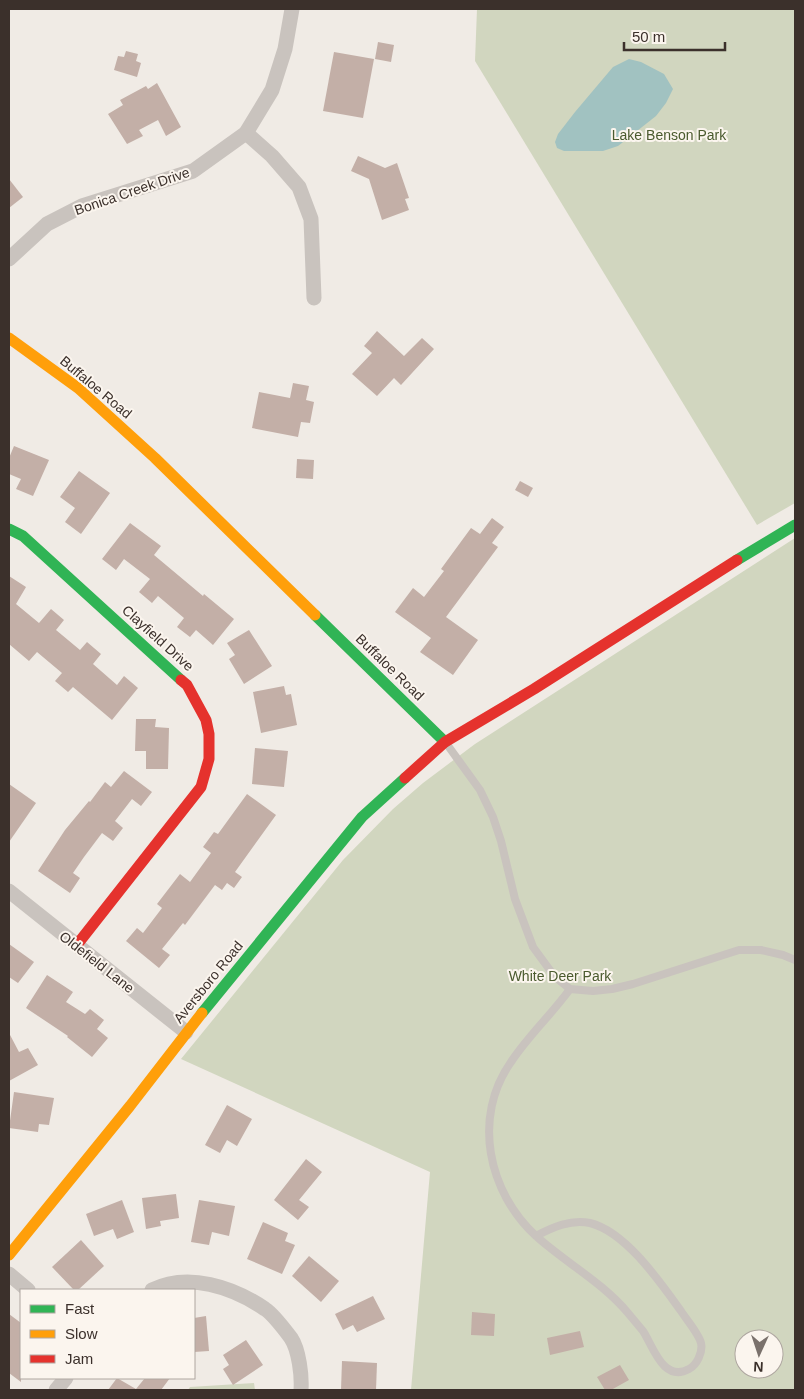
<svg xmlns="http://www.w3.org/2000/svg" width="804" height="1399" font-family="Arial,sans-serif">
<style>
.green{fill:#d1d6bf;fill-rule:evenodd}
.water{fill:#a1c2c1}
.building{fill:#c3afa7}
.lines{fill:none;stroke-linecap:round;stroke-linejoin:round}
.lane{stroke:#c9c3be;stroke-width:8}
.street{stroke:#c9c3be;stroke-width:15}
.fast{stroke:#30b455;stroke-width:11}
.slow{stroke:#ff9f0a;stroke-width:11}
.jam{stroke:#e5322d;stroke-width:11}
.labels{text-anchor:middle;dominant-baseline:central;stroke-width:4;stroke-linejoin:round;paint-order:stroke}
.park-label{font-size:14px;fill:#4a5a2e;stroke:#fbf5ee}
.street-label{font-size:14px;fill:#3b302b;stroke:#fbf5ee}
</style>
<rect width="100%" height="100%" fill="#f0ebe5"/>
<!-- green -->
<g class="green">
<polygon points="477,9 795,9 795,503 757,525 475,61"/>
<path d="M795,538V1390H411L430,1172L181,1059L343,860L393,809L423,783L475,744ZM744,1339H774V1369H744Z"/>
<polygon points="254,1383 255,1390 188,1390 190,1387"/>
</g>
<!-- water -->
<polygon class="water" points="629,59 641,62 664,74 673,89 666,103 656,116 618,146 603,151 564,151 557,148 555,142 558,134 575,112 613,67"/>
<!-- building -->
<g class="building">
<polygon points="378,42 394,45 391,62 375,59"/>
<polygon points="126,51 138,54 136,61 141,63 137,77 114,70 118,56 124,57"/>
<polygon points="334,52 374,59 363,118 323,111"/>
<polygon points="157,83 181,127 166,136 158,120 139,130 143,136 127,144 108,114 123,105 120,100 146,86 148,89"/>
<polygon points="358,156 385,168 397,163 409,198 405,199 409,210 382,220 369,179 351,171"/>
<polygon points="9,179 23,197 9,208"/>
<polygon points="377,331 404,356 422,338 434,349 401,385 394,378 377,396 352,374 372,353 364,346"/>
<polygon points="293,383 309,386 306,400 314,402 310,423 301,422 298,437 252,428 259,392 290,398"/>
<polygon points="14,446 49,460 33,496 16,489 21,479 9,474 9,458"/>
<polygon points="297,459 314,460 313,479 296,478"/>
<polygon points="79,471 110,493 81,534 65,522 75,508 60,497"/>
<polygon points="520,481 533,488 528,497 515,490"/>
<polygon points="492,518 504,527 492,543 498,547 446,617 478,640 453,675 420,652 431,638 395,612 413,588 424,597 444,571 441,569 471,528 480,534"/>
<polygon points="130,523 161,546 154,555 203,596 204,594 234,619 213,645 196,630 190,637 177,627 184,618 158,596 152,603 139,592 150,579 124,559 116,570 102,559"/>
<polygon points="9,576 26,587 16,604 39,623 51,609 64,620 56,630 80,650 87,642 101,654 93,664 117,685 124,676 138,688 112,720 73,687 68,692 55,681 62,673 37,652 29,661 9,644"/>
<polygon points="249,630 272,666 244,684 229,659 235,655 227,643"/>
<polygon points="284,686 286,695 291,694 297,725 261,733 253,692"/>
<polygon points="136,719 156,719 155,727 169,728 168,769 146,769 146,751 135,751"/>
<polygon points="255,748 288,751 284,787 252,784"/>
<polygon points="124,771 152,792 141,806 132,799 115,821 123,828 113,841 102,833 84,857 73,873 80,878 70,893 38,871 65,830 89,801 90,802 105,782 111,787"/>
<polygon points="9,784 36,803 9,842"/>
<polygon points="247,794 276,815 235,872 242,877 234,888 227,883 222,890 215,885 185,925 183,923 162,949 170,955 159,968 126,941 137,928 143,933 162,908 157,904 180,874 190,882 211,853 203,847 214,832 218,834"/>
<polygon points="9,944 34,962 18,983 9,977"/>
<polygon points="47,975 73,992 66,1002 85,1014 90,1009 104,1020 97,1029 108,1038 92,1057 67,1037 68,1036 26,1008"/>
<polygon points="9,1033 19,1052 28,1048 38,1065 9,1081"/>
<polygon points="14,1092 54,1098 49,1125 39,1124 38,1132 9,1128"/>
<polygon points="227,1105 252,1119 237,1146 227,1140 220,1153 205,1145"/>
<polygon points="306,1159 322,1172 299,1200 309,1207 298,1220 274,1200"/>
<polygon points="176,1194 179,1218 160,1221 161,1226 146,1229 142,1198"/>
<polygon points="122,1200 134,1232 117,1239 113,1229 94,1236 86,1214"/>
<polygon points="199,1200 235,1206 229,1236 212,1232 209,1245 191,1242"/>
<polygon points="263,1222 288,1233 285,1241 295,1245 282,1274 247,1259"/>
<polygon points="81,1240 104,1266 78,1290 74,1290 52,1267"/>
<polygon points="309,1256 339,1281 321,1302 292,1276"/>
<polygon points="373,1296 385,1319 357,1332 353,1325 343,1330 335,1314"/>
<polygon points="472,1312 495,1314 494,1336 471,1335"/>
<polygon points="9,1314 21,1323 21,1382 9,1373"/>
<polygon points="206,1316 209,1351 194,1352 194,1318"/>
<polygon points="580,1331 584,1347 550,1355 547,1338"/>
<polygon points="246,1340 263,1365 233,1385 223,1369 229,1365 223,1355"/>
<polygon points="342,1361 377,1363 376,1390 341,1390"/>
<polygon points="620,1365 629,1380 611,1390 605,1390 597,1377"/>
<polygon points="117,1378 136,1389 145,1378 170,1378 161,1390 108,1390"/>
</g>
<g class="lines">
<!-- lane -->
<g class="lane">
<polyline points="446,743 480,790 493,817 501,841 515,899 533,947 555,977 570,989 593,991 612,989 633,984 739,950 761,950 783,955 795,960"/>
<path d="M536,1236C553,1227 571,1219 590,1223C626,1232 660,1282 681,1311C686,1319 699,1334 701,1343C703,1352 697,1365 689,1369C663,1383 653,1346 643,1331C638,1325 633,1319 628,1313C602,1282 566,1263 536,1236C488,1192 472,1117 511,1062C528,1036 552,1014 570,989"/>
</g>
<!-- street -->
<g class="street">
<polyline points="246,133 272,156 299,187 311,219 314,298"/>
<polyline points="9,259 47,224 82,206 193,171 246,133 272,90 285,49 292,9"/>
<polyline points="9,891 186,1032"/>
<polyline points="9,1274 28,1290"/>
<path d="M152,1290C188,1272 233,1287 265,1309C273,1314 285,1330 291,1338C299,1350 302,1376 301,1390"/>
<polyline points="56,1390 66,1378"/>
</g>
<!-- fast -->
<g class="fast">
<polyline points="9,529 23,536 181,680"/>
<polyline points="737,560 795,525"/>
<polyline points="315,615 445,742"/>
<polyline points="202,1013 362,817 405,778"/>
</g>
<!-- slow -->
<g class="slow">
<polyline points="9,338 78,388 155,458 315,615"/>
<polyline points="9,1255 130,1106 202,1013"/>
</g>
<!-- jam -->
<g class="jam">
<polyline points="405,778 445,742 534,689 737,560"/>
<polyline points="76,946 201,787 209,759 209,734 206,720 187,685 181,680"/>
</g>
</g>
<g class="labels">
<!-- park labels -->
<g class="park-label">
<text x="669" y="135">Lake Benson Park</text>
<text x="560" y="976">White Deer Park</text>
</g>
<!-- street labels -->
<g class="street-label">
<text transform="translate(132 191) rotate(-19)">Bonica Creek Drive</text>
<text transform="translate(96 387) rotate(40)">Buffaloe Road</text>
<text transform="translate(158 638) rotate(42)">Clayfield Drive</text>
<text transform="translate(390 667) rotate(44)">Buffaloe Road</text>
<text transform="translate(97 962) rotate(38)">Oldefield Lane</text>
<text transform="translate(208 982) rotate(-51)">Aversboro Road</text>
</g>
</g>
<!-- border -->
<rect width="804" height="1399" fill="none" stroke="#3b302b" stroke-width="20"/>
<!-- legend -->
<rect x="20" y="1289" width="175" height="90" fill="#fbf5ee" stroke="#aea6a0"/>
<rect x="30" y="1305" width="25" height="8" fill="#30b455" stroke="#aea6a0"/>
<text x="65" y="1314" font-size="15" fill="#3b302b">Fast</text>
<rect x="30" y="1330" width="25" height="8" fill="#ff9f0a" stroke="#aea6a0"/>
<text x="65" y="1339" font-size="15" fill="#3b302b">Slow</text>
<rect x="30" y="1355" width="25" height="8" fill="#e5322d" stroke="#aea6a0"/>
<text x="65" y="1364" font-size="15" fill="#3b302b">Jam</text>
<!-- north arrow -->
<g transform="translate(759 1354) rotate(183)"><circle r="24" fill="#fbf5ee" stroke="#aea6a0"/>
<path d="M0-4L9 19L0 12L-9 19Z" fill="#7a716c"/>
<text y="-8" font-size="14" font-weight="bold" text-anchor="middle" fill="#3b302b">N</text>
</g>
<!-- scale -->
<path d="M624 42v8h101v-8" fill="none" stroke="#3b302b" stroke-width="2.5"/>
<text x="632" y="42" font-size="15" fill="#3b302b" stroke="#fbf5ee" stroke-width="4" paint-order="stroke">50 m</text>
</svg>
